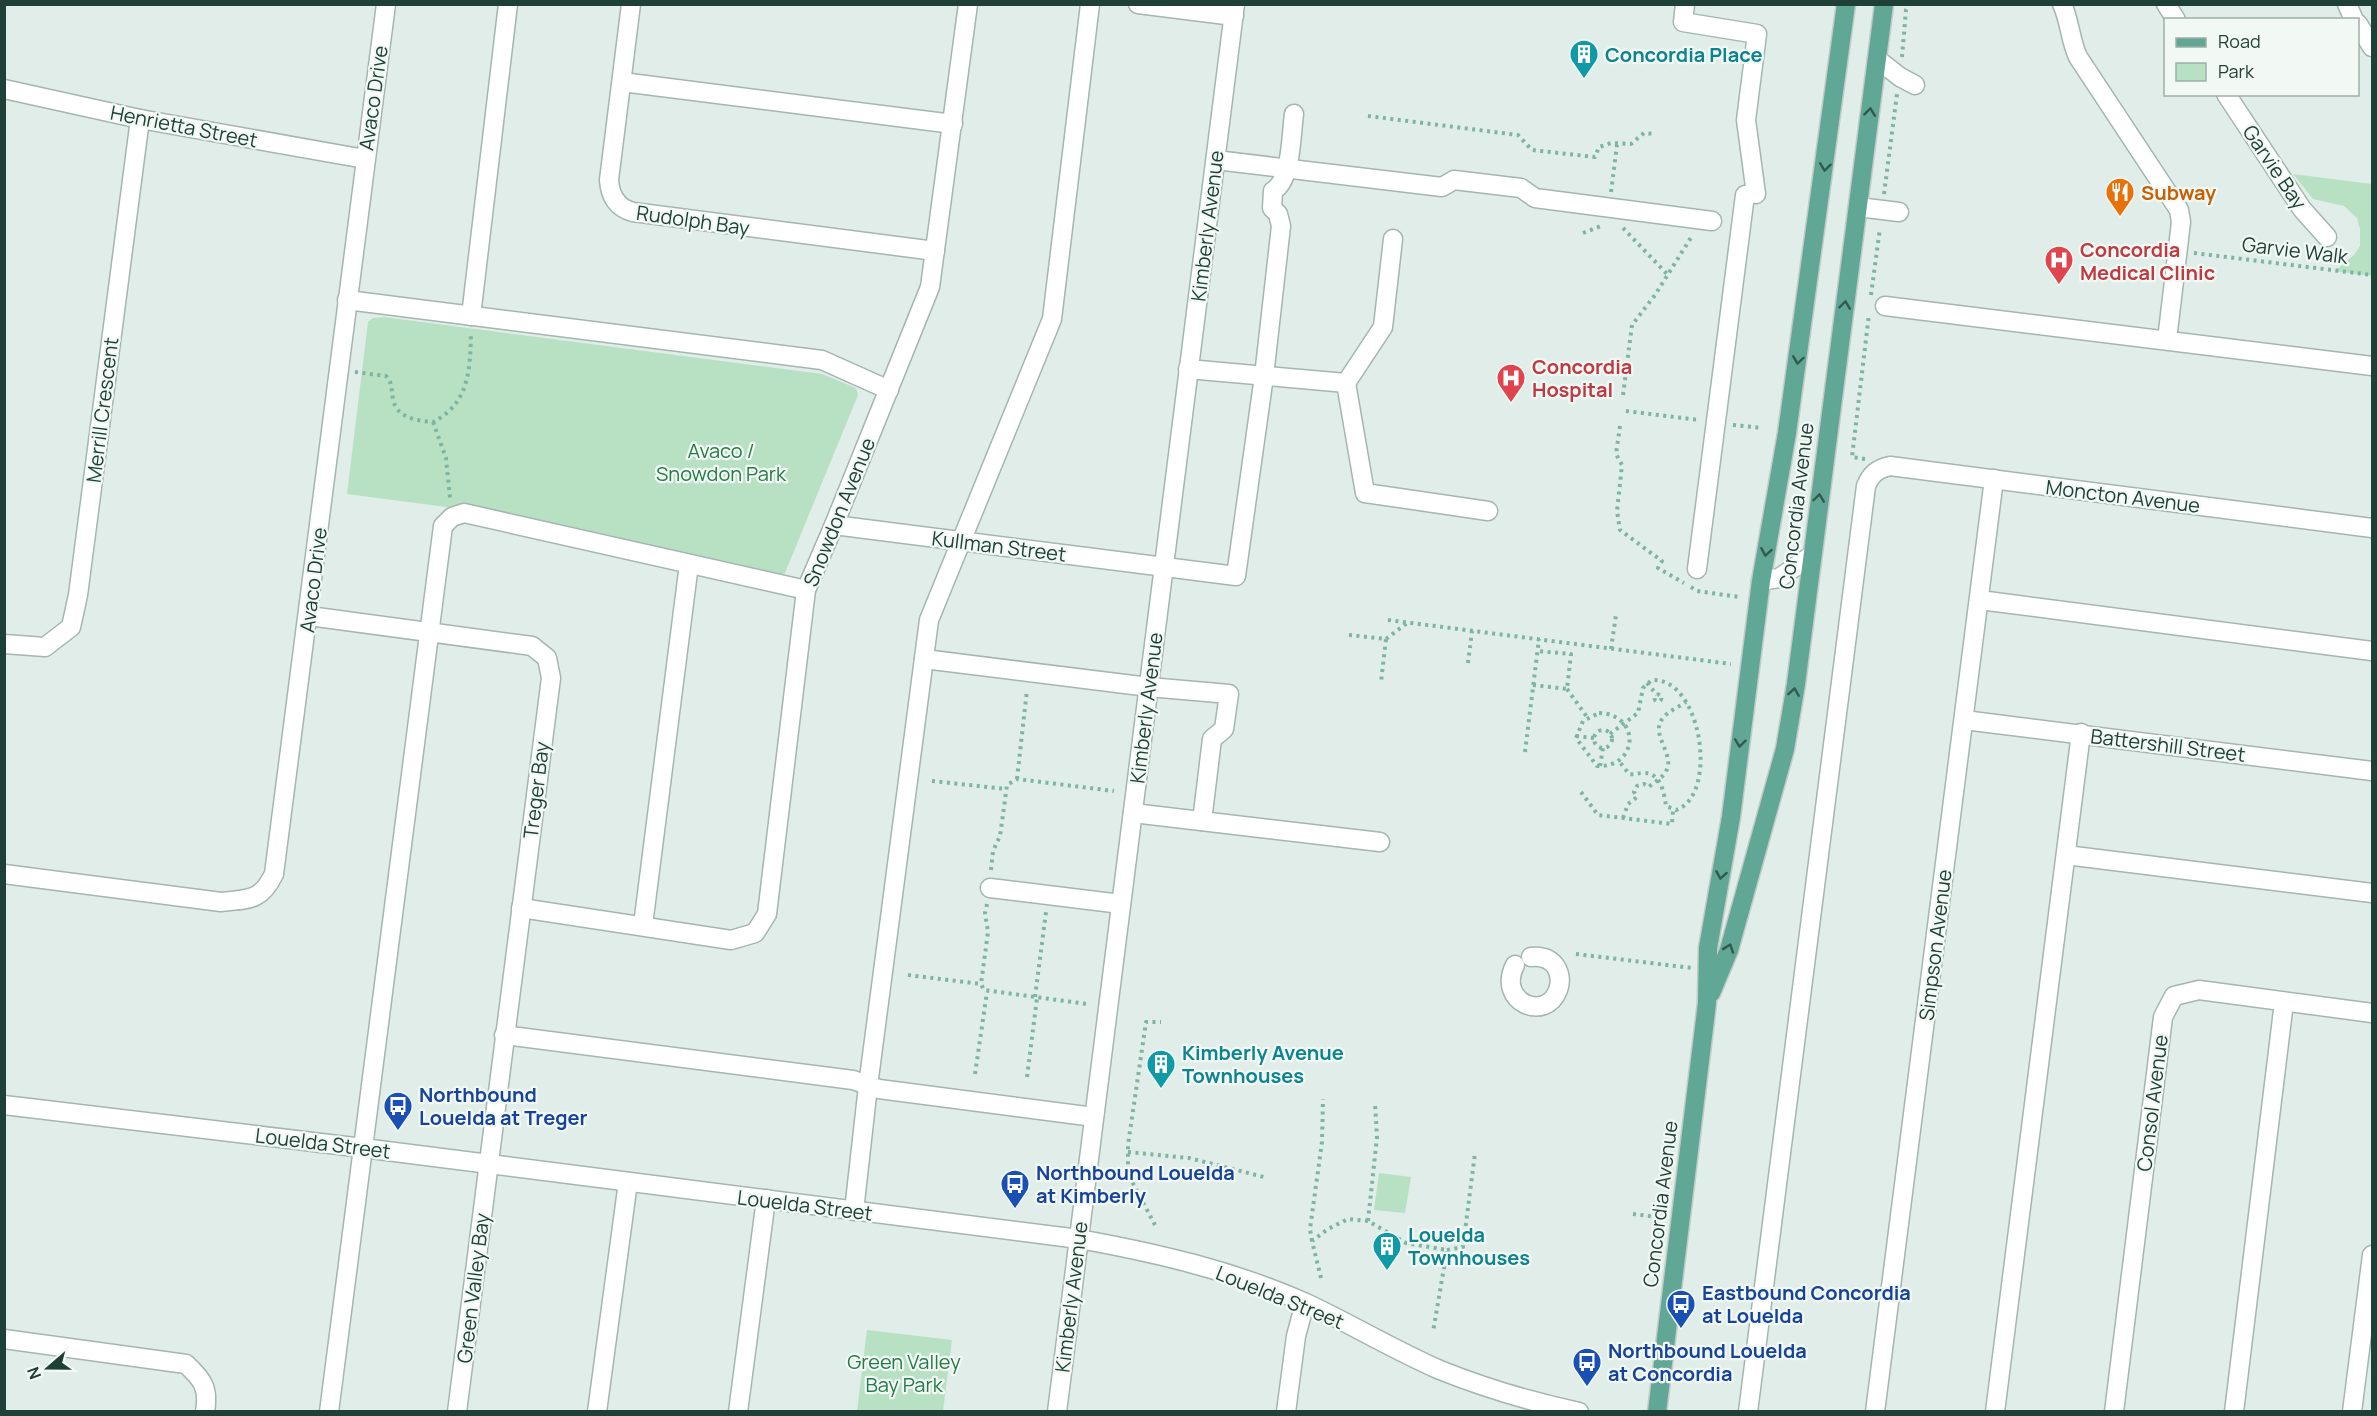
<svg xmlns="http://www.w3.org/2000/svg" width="2377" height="1416" font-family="Manrope,sans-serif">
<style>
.green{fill:#b7e1c2}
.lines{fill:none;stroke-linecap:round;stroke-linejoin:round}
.minor-casing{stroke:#a3b6af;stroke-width:21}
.major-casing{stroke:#c0cac7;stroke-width:21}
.path{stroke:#7eb4a3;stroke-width:4;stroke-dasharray:3 4.5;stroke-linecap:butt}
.minor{stroke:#fff;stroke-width:18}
.major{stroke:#61a795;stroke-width:18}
.oneway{stroke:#305a4e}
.labels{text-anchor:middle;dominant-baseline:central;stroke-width:4.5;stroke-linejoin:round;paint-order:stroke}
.culture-label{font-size:20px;font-weight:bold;fill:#0d838f;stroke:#f2f9f5;text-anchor:start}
.street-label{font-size:20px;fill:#1f4037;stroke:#f2f9f5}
.food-label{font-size:20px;font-weight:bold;fill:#c56008;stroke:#f2f9f5;text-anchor:start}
.health-label{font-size:20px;font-weight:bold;fill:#be3a42;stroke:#f2f9f5;text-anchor:start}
.park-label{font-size:20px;fill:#257b46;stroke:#f2f9f5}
.transit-label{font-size:20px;font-weight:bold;fill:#164399;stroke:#f2f9f5;text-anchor:start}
</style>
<rect width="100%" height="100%" fill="#e1ede8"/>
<!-- green -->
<g class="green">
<polygon points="2293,174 2372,184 2372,276 2335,271 2354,255 2360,246 2360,229 2357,218 2344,206 2313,199"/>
<polygon points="384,317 822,374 856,388 858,395 785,573 778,576 469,510 347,494 368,322 373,318"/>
<polygon points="1379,1173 1411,1177 1405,1213 1374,1210"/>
<polygon points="867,1330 952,1340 943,1411 857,1411"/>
</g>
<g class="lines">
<!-- minor casing -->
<g class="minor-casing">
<g id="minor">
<path d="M631,4L609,180C610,196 617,208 633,212L935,251"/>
<polyline points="1138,4 1234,16"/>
<polyline points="1685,4 1683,22 1757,34 1746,120 1756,194"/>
<path d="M2062,4C2070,21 2070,40 2078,57L2179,210L2181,222L2167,340"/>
<polyline points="2166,4 2176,20"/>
<polyline points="2347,4 2354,20"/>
<polyline points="2358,24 2372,47"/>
<polyline points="1877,59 1900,77 1915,85"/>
<polyline points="622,82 953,124"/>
<polyline points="4,89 140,119 365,159"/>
<polyline points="2226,94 2302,209 2327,237"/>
<polyline points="1216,160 1442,187 1454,180 1521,188 1535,198 1712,221"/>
<polyline points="1858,207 1899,212"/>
<polyline points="347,300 822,360 889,390"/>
<polyline points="1885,306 2372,366"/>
<polyline points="471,316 508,4"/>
<polyline points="1188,369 1346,383 1365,493 1488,511"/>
<polyline points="1346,383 1383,327 1393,239"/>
<path d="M834,525L1236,576L1264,376L1281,226L1278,214L1272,208L1273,191C1292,180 1291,134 1294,114"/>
<polyline points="1697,569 1745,195"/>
<polyline points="1761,581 1779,578 1812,555"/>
<polyline points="1980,600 2372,651"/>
<polyline points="309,616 532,646 547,658 551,678 457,1412"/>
<polyline points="4,644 45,647 71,627 78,595 140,119"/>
<polyline points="924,659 1149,687 1229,694 1224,729 1212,739 1202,821"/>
<polyline points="1964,720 2372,771"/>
<polyline points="1133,813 1380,842"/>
<polyline points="2066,855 2372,893"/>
<path d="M4,874L221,902C249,899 261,901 274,874L386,4"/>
<polyline points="990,888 1121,904"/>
<polyline points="521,908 731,940 755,933 767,914 806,590 834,525 930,287 968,4"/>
<polyline points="643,925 689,564"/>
<path d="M1515,965C1496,1002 1546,1023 1558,990C1561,982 1560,974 1556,967C1550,958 1541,956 1531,957"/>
<polyline points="504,1035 853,1080 879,1089 1094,1117"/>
<path d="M4,1105L363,1148L1079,1239C1157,1253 1234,1271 1306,1303C1351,1324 1394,1350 1440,1370C1485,1388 1532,1402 1579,1412"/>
<polyline points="854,1211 868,1086 929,620 1052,319 1090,4"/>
<path d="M4,1339L186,1364C203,1380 209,1388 205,1412"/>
<polyline points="329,1412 443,526 452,517 464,513 806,590"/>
<polyline points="597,1412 628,1182"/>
<polyline points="738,1412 766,1199"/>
<polyline points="1057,1412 1235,4"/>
<polyline points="1286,1412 1296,1336 1305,1303"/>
<path d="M1748,1412L1866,486C1871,474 1877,469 1890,466L2372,528"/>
<polyline points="1875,1412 1994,479"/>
<polyline points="1995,1412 2081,733"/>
<polyline points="2114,1412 2163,1017 2174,996 2199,990 2372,1013"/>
<polyline points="2234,1412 2284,1002"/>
<polyline points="2352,1412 2372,1255"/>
</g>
</g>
<!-- major casing -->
<g class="major-casing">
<g id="major">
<polyline points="1711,993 1729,950 1785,749 1796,684 1884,4"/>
<polyline points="1657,1412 1707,1003 1708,948 1731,817 1761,581 1787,433 1846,4"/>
</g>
</g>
<!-- path -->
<g class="path">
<polyline points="1902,57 1906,10 1909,4"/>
<polyline points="1368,116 1518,135 1532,150 1595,157 1599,147 1611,143 1631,144 1644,133 1654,134"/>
<polyline points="1611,192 1617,145"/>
<polyline points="1884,194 1897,94"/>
<polyline points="1623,228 1668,275"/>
<polyline points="1583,233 1601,226"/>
<polyline points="2194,253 2372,275"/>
<polyline points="1871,295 1880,228"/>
<path d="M355,372L386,376C393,384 391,389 393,399C396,418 418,421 433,422C470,403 470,369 471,332"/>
<polyline points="1623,395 1632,325 1655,295 1692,236"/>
<polyline points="1626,411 1699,420"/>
<polyline points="433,422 446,458 450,498"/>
<polyline points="1733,425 1762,428"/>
<polyline points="1620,426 1616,454 1622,465 1617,511 1620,530 1662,561 1658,568 1684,583"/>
<polyline points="1865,459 1852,457 1869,314"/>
<polyline points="1691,587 1697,591 1739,597"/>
<polyline points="1388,620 1731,664"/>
<polyline points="1349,635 1386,639 1381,682"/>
<polyline points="1386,639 1407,623"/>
<polyline points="1611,649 1616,615"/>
<polyline points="1468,663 1472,631"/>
<polyline points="1647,683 1657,695"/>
<polyline points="1533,685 1567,689 1571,654 1538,651"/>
<polyline points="1567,689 1587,717"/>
<circle cx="1658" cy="698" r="3.5"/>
<path d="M1599,713C1641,714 1639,768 1597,766L1576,738L1583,721Z"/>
<circle cx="1603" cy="739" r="9"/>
<path d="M1610,734L1638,713L1643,688L1652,680C1702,677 1719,796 1676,810L1666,806C1664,793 1661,772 1643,773C1638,773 1634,775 1629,774L1619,761"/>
<polyline points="1576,736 1594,738"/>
<polyline points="1525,752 1539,639"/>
<polyline points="1600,766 1603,748"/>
<polyline points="1017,779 1027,690"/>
<polyline points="932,781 1006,789"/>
<polyline points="1581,792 1598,815 1672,824 1673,810"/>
<path d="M1623,818L1628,804L1637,797L1634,792L1637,786L1644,784L1649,787C1654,782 1663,778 1666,771C1676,755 1649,734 1663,718C1668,711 1679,707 1686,702"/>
<polyline points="991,870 993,851 1000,836 1007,785 1017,779 1114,791"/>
<polyline points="987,904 985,913 988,932 981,984 984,990 1087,1004"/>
<polyline points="1576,954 1692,968"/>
<polyline points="908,975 981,984"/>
<polyline points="1035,997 1046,912"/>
<polyline points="975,1074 987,992"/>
<polyline points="1027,1077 1037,998"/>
<polyline points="1128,1152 1189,1158 1264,1177"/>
<polyline points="1633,1214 1665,1218"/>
<polyline points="1368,1221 1377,1137 1375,1103"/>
<polyline points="1155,1225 1128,1174 1128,1145 1146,1022 1161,1022"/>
<polyline points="1312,1241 1310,1229 1322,1142 1323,1099"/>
<polyline points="1447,1250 1463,1247 1475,1153"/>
<polyline points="1321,1278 1312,1241 1328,1229 1348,1219 1368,1221 1406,1243 1447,1250 1433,1332"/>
</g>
<!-- minor -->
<use href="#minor" class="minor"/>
<!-- major -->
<use href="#major" class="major"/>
</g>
<!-- one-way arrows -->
<defs><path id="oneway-chevron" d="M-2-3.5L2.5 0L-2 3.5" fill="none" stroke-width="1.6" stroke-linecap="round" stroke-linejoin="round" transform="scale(1.5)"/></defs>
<g class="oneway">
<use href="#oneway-chevron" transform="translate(1870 112) rotate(-83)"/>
<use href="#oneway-chevron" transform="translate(1825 167) rotate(97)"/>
<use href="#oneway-chevron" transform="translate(1845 305) rotate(-83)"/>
<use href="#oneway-chevron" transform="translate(1798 360) rotate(98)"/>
<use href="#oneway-chevron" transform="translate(1819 498) rotate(-82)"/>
<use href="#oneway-chevron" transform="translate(1766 552) rotate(100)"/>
<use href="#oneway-chevron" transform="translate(1794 692) rotate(-81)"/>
<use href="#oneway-chevron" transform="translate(1740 743) rotate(97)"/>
<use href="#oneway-chevron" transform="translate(1721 875) rotate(100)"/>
<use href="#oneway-chevron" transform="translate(1729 948) rotate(-71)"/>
</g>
<!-- icons -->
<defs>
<g id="building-pin" transform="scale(1.5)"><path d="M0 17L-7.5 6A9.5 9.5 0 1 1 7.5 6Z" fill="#0f9aa8" stroke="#f2f9f5"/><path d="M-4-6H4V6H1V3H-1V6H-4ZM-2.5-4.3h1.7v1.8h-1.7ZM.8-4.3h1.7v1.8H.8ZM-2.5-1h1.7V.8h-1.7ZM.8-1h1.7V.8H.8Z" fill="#fff"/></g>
<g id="restaurant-pin" transform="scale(1.5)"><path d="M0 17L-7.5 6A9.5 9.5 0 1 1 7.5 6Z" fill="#e8710a" stroke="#f2f9f5"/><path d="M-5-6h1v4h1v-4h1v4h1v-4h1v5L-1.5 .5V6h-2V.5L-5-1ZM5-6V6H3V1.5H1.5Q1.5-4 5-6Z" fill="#fff"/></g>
<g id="hospital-pin" transform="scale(1.5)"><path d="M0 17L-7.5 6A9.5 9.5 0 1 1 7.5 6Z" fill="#e0444e" stroke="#f2f9f5"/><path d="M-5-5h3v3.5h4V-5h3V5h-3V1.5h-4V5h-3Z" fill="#fff"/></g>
<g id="bus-pin" transform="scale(1.5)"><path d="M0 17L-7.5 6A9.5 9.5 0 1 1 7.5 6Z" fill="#1a4fb4" stroke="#f2f9f5"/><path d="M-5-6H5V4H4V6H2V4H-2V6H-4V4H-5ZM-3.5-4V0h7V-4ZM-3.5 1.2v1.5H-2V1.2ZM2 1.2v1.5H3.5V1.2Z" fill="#fff"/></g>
</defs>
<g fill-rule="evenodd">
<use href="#building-pin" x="1584" y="54"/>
<use href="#restaurant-pin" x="2120" y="192"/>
<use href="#hospital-pin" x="2059" y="260"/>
<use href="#hospital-pin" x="1511" y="378"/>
<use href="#building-pin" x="1161" y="1064"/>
<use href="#bus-pin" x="398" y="1106"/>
<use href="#bus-pin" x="1015" y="1184"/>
<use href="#building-pin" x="1387" y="1246"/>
<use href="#bus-pin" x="1681" y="1304"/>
<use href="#bus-pin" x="1587" y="1362"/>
</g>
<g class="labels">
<!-- culture labels -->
<g class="culture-label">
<text x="1605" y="54">Concordia Place</text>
<text x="1182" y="1052">Kimberly Avenue<tspan x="1182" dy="23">Townhouses</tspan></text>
<text x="1408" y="1234">Louelda<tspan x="1408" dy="23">Townhouses</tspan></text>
</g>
<!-- street labels -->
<g class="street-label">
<text transform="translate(373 98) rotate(-82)">Avaco Drive</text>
<text transform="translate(184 126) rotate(11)">Henrietta Street</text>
<text transform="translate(2275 167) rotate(56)">Garvie Bay</text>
<text transform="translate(693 220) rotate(8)">Rudolph Bay</text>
<text transform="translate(1207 226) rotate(-83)">Kimberly Avenue</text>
<text transform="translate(2295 250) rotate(7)">Garvie Walk</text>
<text transform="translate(102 410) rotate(-83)">Merrill Crescent</text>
<text transform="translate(2123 496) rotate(7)">Moncton Avenue</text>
<text transform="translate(1796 506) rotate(-83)">Concordia Avenue</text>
<text transform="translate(839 512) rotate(-68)">Snowdon Avenue</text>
<text transform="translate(999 546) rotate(7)">Kullman Street</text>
<text transform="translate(313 580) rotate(-83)">Avaco Drive</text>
<text transform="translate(1146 708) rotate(-83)">Kimberly Avenue</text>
<text transform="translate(2168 745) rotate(7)">Battershill Street</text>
<text transform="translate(536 790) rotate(-83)">Treger Bay</text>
<text transform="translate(1935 945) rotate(-83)">Simpson Avenue</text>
<text transform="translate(2152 1103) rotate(-83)">Consol Avenue</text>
<text transform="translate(323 1143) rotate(7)">Louelda Street</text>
<text transform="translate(1660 1204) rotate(-83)">Concordia Avenue</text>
<text transform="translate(805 1205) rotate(7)">Louelda Street</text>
<text transform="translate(473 1288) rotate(-83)">Green Valley Bay</text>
<text transform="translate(1071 1297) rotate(-83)">Kimberly Avenue</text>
<text transform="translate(1280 1297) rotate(22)">Louelda Street</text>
</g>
<!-- food labels -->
<g class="food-label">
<text x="2141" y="192">Subway</text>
</g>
<!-- health labels -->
<g class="health-label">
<text x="2080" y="249">Concordia<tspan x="2080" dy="23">Medical Clinic</tspan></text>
<text x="1532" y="366">Concordia<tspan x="1532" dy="23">Hospital</tspan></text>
</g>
<!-- park labels -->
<g class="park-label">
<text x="721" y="450">Avaco /<tspan x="721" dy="23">Snowdon Park</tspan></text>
<text x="904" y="1361">Green Valley<tspan x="904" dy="23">Bay Park</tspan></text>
</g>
<!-- transit labels -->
<g class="transit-label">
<text x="419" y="1094">Northbound<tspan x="419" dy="23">Louelda at Treger</tspan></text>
<text x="1036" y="1172">Northbound Louelda<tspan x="1036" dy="23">at Kimberly</tspan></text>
<text x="1702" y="1292">Eastbound Concordia<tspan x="1702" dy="23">at Louelda</tspan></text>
<text x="1608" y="1350">Northbound Louelda<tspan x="1608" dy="23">at Concordia</tspan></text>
</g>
</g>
<!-- border -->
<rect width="2377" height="1416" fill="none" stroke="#1f4037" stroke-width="12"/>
<!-- legend -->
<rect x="2164" y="18" width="195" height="78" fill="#f2f9f5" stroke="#9eafa9" stroke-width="1.5"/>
<rect x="2176" y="38" width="30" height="9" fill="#61a795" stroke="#9eafa9" stroke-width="1.5"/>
<text x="2218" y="48" font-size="18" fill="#1f4037">Road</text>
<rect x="2176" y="63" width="30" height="18" fill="#b7e1c2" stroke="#9eafa9" stroke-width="1.5"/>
<text x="2218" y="78" font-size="18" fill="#1f4037">Park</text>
<!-- north arrow -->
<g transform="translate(48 1368) rotate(250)" stroke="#f2f9f5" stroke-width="4.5" paint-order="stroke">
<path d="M0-4.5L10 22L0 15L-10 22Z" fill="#1f4037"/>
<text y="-9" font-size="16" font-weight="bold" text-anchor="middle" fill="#1f4037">N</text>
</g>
</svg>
